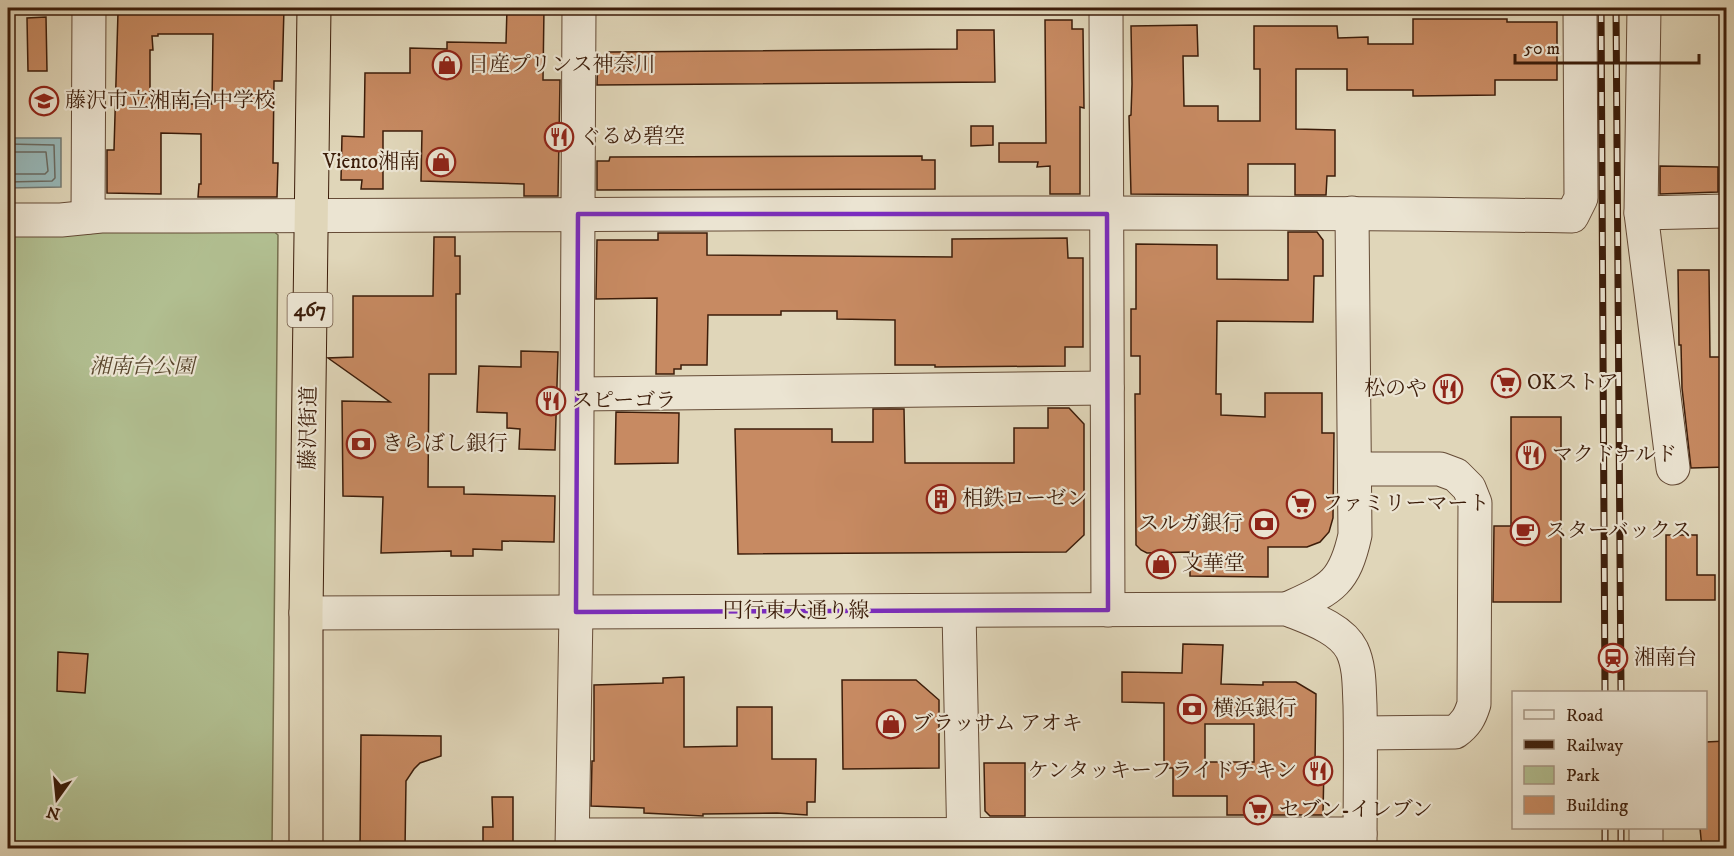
<svg xmlns="http://www.w3.org/2000/svg" width="1734" height="856" font-family="'IM FELL DW Pica','Noto Serif JP',serif">
<style>
.green{fill:#b1be90;stroke:#766e4d;stroke-width:1.5}
.water{fill:#97b7b8;stroke:#737972;stroke-width:1.5}
.lines{fill:none;stroke-linecap:round;stroke-linejoin:round}
.shore{stroke:#6a6a61;stroke-width:1.5}
.building{fill:#c78a62;stroke:#3c1d0a;stroke-width:1.5;fill-rule:evenodd}
.minor-casing{stroke:#654b36;stroke-width:35}
.highway-casing{stroke:#3c1d0a;stroke-width:35}
.minor{stroke:#ebe4d2;stroke-width:33}
.highway{stroke:#e0d6b9;stroke-width:33}
.rail-casing{stroke:#3c1d0a;stroke-width:7}
.rail{stroke:#ebe4d2;stroke-width:4.5;stroke-dasharray:14;stroke-linecap:butt}
.marked{fill:none;stroke:#7b2cbf;stroke-width:4.5;stroke-linejoin:round}
.labels{text-anchor:middle;dominant-baseline:central;stroke-width:4.5;stroke-linejoin:round;paint-order:stroke}
.shield{fill:#ebe4d2;stroke:#705946;stroke-width:1.5}
.shield-label{font-size:20px;font-weight:bold;fill:#3c1d0a}
.poi-label{font-size:21px;fill:#3c1d0a;stroke:#ebe4d2;text-anchor:start}
.park-label{font-size:21px;font-style:italic;fill:#59452c;stroke:#ebe4d2}
.street-label{font-size:21px;fill:#3c1d0a;stroke:#ebe4d2}
</style>
<rect width="100%" height="100%" fill="#e0d6b9"/>
<filter id="stains"><feTurbulence type="fractalNoise" baseFrequency=".00333" numOctaves="4"/><feColorMatrix values="0 0 0 0 .2 0 0 0 0 .09 0 0 0 0 .02 0 0 0 .5 -.17"/></filter>
<radialGradient id="worn" r=".72"><stop offset=".6" stop-color="#630" stop-opacity="0"/><stop offset="1" stop-color="#630" stop-opacity=".3"/></radialGradient>
<!-- green -->
<polygon class="green" points="271,229 278,235 272,848 8,848 8,233"/>
<!-- water -->
<polygon class="water" points="61,138 61,187 8,188 8,138"/>
<g class="lines">
<!-- shore -->
<g class="shore">
<polyline points="8,144 54,145 55,178 52,181 8,182"/>
<polyline points="8,152 46,152 48,171 45,174 8,174"/>
</g>
</g>
<!-- building -->
<g class="building">
<path d="M170,8H284L282,81H274L273,163H278L277,197H198L199,184H201V134L161,133V194L107,193V150H114L118,12H170ZM158,34H213L212,104H163V99H150V50H153L152,36H158Z"/>
<polygon points="507,8 544,8 543,80 560,80 558,196 524,196 524,184 421,181 422,131 383,131 383,189 361,189 362,180 341,180 342,136 364,137 365,73 410,73 410,48 447,49 447,42 506,43"/>
<polygon points="46,17 47,71 28,71 27,18"/>
<polygon points="1413,19 1507,19 1507,22 1557,22 1557,80 1495,80 1495,95 1413,96 1413,90 1347,90 1347,69 1296,69 1296,129 1335,130 1335,176 1327,176 1326,195 1295,195 1295,164 1248,164 1248,195 1131,194 1129,116 1131,115 1132,84 1131,26 1197,25 1198,56 1183,56 1184,106 1218,106 1218,121 1260,121 1260,69 1254,69 1254,26 1337,26 1338,38 1368,37 1368,44 1413,44"/>
<polygon points="1045,20 1072,20 1072,29 1083,29 1084,108 1080,107 1080,194 1050,194 1050,166 1037,167 1038,162 999,162 999,143 1046,143"/>
<polygon points="957,30 994,30 995,82 597,85 598,56 609,56 609,52 957,49"/>
<polygon points="971,126 993,126 993,145 971,146"/>
<polygon points="922,156 922,160 935,160 935,189 597,190 597,161 609,161 610,157"/>
<polygon points="1660,166 1718,167 1718,192 1660,194"/>
<polygon points="1288,232 1317,232 1323,240 1323,276 1314,276 1313,322 1217,321 1216,394 1221,394 1221,415 1265,417 1265,393 1322,393 1322,433 1334,433 1333,518 1329,532 1320,542 1307,547 1268,547 1268,577 1190,576 1190,552 1147,553 1141,550 1136,545 1135,394 1140,394 1140,356 1131,356 1131,309 1136,309 1136,244 1217,245 1217,279 1288,280"/>
<polygon points="658,233 707,233 707,255 952,257 952,239 1067,238 1068,258 1083,258 1083,347 1065,347 1065,366 935,367 935,365 895,365 895,320 837,319 837,311 781,311 781,315 708,315 707,365 681,365 681,369 674,369 674,374 656,374 657,298 596,299 597,240 658,240"/>
<polygon points="434,237 455,237 455,256 460,256 460,294 456,294 456,374 429,374 428,487 464,487 464,494 555,496 554,542 502,541 502,550 473,549 473,556 451,556 451,551 381,553 383,497 343,496 342,401 390,402 328,358 353,357 353,296 433,296"/>
<polygon points="1678,270 1709,270 1710,357 1726,357 1726,467 1691,468 1682,388 1681,345 1679,345"/>
<polygon points="521,351 558,352 555,450 519,449 520,429 507,428 507,413 477,412 479,366 521,367"/>
<polygon points="1048,408 1069,408 1084,424 1084,535 1066,552 738,554 735,429 832,429 832,442 873,442 873,409 904,409 905,463 1014,463 1014,428 1048,428"/>
<polygon points="616,412 679,413 678,463 615,464"/>
<polygon points="1511,417 1561,417 1561,602 1493,602 1494,526 1511,526"/>
<polygon points="1666,535 1697,535 1697,575 1715,575 1715,600 1666,600"/>
<path d="M1183,644L1223,645L1221,684L1263,685V682H1296L1316,694L1315,763H1324L1323,815H1227V796H1173V768H1164V703L1122,702V672L1182,673ZM1205,724H1254V762H1205Z"/>
<polygon points="58,652 88,654 85,693 57,691"/>
<polygon points="684,677 684,747 737,746 737,707 772,707 772,759 816,759 815,802 807,802 807,815 777,813 703,814 703,816 644,813 644,808 591,806 592,761 594,761 594,685 663,683 663,678"/>
<polygon points="842,680 916,680 939,700 939,768 843,769"/>
<polygon points="361,735 441,736 441,756 420,763 414,769 406,781 405,849 360,849"/>
<polygon points="1726,741 1726,849 1702,849 1700,828 1706,828 1706,742"/>
<polygon points="984,763 1025,763 1025,816 990,816 985,811"/>
<polygon points="492,797 513,797 513,849 483,849 483,827 493,827"/>
</g>
<g class="lines">
<!-- minor casing -->
<g class="minor-casing">
<g id="minor">
<polyline points="1106,8 1108,610"/>
<polyline points="1644,8 1641,213 1673,468"/>
<polyline points="1641,213 1726,211"/>
<polyline points="88,217 89,8"/>
<path d="M8,220H61L101,216C591,216 1082,209 1572,216L1581,198L1580,8"/>
<polyline points="577,394 1107,388"/>
<path d="M1356,469H1440L1456,475L1469,488L1475,503L1474,704C1470,717 1466,724 1455,732L1361,733"/>
<path d="M1287,609C1330,589 1344,585 1355,535L1352,213"/>
<polyline points="959,611 964,848"/>
<path d="M306,613L1287,609C1309,618 1341,628 1352,650C1360,667 1359,687 1360,705C1361,753 1360,801 1360,848"/>
<polyline points="573,835 1360,834"/>
<polyline points="572,848 576,612 579,8"/>
<polyline points="1646,848 1646,828"/>
</g>
</g>
<!-- highway casing -->
<g class="highway-casing">
<polyline id="highway" points="306,848 306,613 314,8"/>
</g>
<!-- minor -->
<use href="#minor" class="minor"/>
<!-- highway -->
<use href="#highway" class="highway"/>
<!-- rail casing -->
<g class="rail-casing">
<g id="rail">
<polyline points="1601,8 1605,692"/>
<polyline points="1616,8 1621,692"/>
<polyline points="1605,828 1605,848"/>
<polyline points="1621,828 1621,848"/>
</g>
</g>
<!-- rail -->
<use href="#rail" class="rail"/>
</g>
<!-- marked area -->
<path class="marked" d="M578,214H1107L1108,610L576,612Z"/>
<!-- icons -->
<defs>
<g id="shop-ring" transform="scale(1.5)"><circle r="9.5" fill="#ebe4d2" stroke="#8f2418" stroke-width="1.5"/><path d="M-5-2.5h2.3a2.7 3.5 0 0 1 5.4 0H5L5.5 6h-11ZM-1.5-2.5h3a1.5 2.3 0 0 0-3 0Z" fill="#8f2418"/></g>
<g id="school-ring" transform="scale(1.5)"><circle r="9.5" fill="#ebe4d2" stroke="#8f2418" stroke-width="1.5"/><path d="M0-5L7-2L0 1L-7-2ZM-4 1L0 2.5L4 1V4Q0 6-4 4Z" fill="#8f2418"/></g>
<g id="restaurant-ring" transform="scale(1.5)"><circle r="9.5" fill="#ebe4d2" stroke="#8f2418" stroke-width="1.5"/><path d="M-5-6h1v4h1v-4h1v4h1v-4h1v5L-1.5 .5V6h-2V.5L-5-1ZM5-6V6H3V1.5H1.5Q1.5-4 5-6Z" fill="#8f2418"/></g>
<g id="supermarket-ring" transform="scale(1.5)"><circle r="9.5" fill="#ebe4d2" stroke="#8f2418" stroke-width="1.5"/><path d="M-6-5.5h2.5l.6 2H6L4.5 2H-2.5L-4.4-4H-6ZM-1.5 3.2a1.3 1.3 0 1 0 .1 0ZM3 3.2a1.3 1.3 0 1 0 .1 0Z" fill="#8f2418"/></g>
<g id="bank-ring" transform="scale(1.5)"><circle r="9.5" fill="#ebe4d2" stroke="#8f2418" stroke-width="1.5"/><path d="M-6-4H6V4H-6ZM0-2.3a2.3 2.3 0 1 0 0 4.6a2.3 2.3 0 1 0 0-4.6Z" fill="#8f2418"/></g>
<g id="building-ring" transform="scale(1.5)"><circle r="9.5" fill="#ebe4d2" stroke="#8f2418" stroke-width="1.5"/><path d="M-4-6H4V6H1V3H-1V6H-4ZM-2.5-4.3h1.7v1.8h-1.7ZM.8-4.3h1.7v1.8H.8ZM-2.5-1h1.7V.8h-1.7ZM.8-1h1.7V.8H.8Z" fill="#8f2418"/></g>
<g id="cafe-ring" transform="scale(1.5)"><circle r="9.5" fill="#ebe4d2" stroke="#8f2418" stroke-width="1.5"/><path d="M-5.5-4.5H6V0H3Q3 3.5 0 3.5H-2.5Q-5.5 3.5-5.5 0ZM3-3.2v2h1.7v-2ZM-6 4.5H4V6H-6Z" fill="#8f2418"/></g>
<g id="station-ring" transform="scale(1.5)"><circle r="9.5" fill="#ebe4d2" stroke="#8f2418" stroke-width="1.5"/><path d="M-3-6H3Q5-6 5-4V2Q5 4 3 4L4.5 6H3L1.5 4h-3L-3 6H-4.5L-3 4Q-5 4-5 2V-4Q-5-6-3-6ZM-3.5-4v3h7v-3ZM-3.5 1v1.5H-2V1ZM2 1v1.5H3.5V1Z" fill="#8f2418"/></g>
</defs>
<g fill-rule="evenodd">
<use href="#shop-ring" x="447" y="65"/>
<use href="#school-ring" x="44" y="101"/>
<use href="#restaurant-ring" x="559" y="137"/>
<use href="#shop-ring" x="441" y="162"/>
<use href="#supermarket-ring" x="1506" y="383"/>
<use href="#restaurant-ring" x="1448" y="389"/>
<use href="#restaurant-ring" x="551" y="401"/>
<use href="#bank-ring" x="361" y="444"/>
<use href="#restaurant-ring" x="1531" y="455"/>
<use href="#building-ring" x="941" y="499"/>
<use href="#supermarket-ring" x="1301" y="504"/>
<use href="#bank-ring" x="1264" y="524"/>
<use href="#cafe-ring" x="1525" y="531"/>
<use href="#shop-ring" x="1161" y="564"/>
<use href="#station-ring" x="1613" y="658"/>
<use href="#bank-ring" x="1192" y="709"/>
<use href="#shop-ring" x="891" y="724"/>
<use href="#restaurant-ring" x="1318" y="771"/>
<use href="#supermarket-ring" x="1258" y="810"/>
</g>
<g class="labels">
<!-- shield labels -->
<rect class="shield" x="287.5" y="293" width="45" height="34" rx="4.5"/>
<g class="shield-label">
<text x="310" y="310">467</text>
</g>
<!-- poi labels -->
<g class="poi-label">
<text x="468" y="65">日産プリンス神奈川</text>
<text x="65" y="101">藤沢市立湘南台中学校</text>
<text x="580" y="137">ぐるめ碧空</text>
<text x="420" y="162" text-anchor="end">Viento湘南</text>
<text x="1527" y="383">OKストア</text>
<text x="1427" y="389" text-anchor="end">松のや</text>
<text x="572" y="401">スピーゴラ</text>
<text x="382" y="444">きらぼし銀行</text>
<text x="1552" y="455">マクドナルド</text>
<text x="962" y="499">相鉄ローゼン</text>
<text x="1322" y="504">ファミリーマート</text>
<text x="1243" y="524" text-anchor="end">スルガ銀行</text>
<text x="1546" y="531">スターバックス</text>
<text x="1182" y="564">文華堂</text>
<text x="1634" y="658">湘南台</text>
<text x="1213" y="709">横浜銀行</text>
<text x="912" y="724">ブラッサム アオキ</text>
<text x="1297" y="771" text-anchor="end">ケンタッキーフライドチキン</text>
<text x="1279" y="810">セブン-イレブン</text>
</g>
<!-- park labels -->
<g class="park-label">
<text x="142" y="367">湘南台公園</text>
</g>
<!-- street labels -->
<g class="street-label">
<text transform="translate(309 428) rotate(-89)">藤沢街道</text>
<text x="796" y="611">円行東大通り線</text>
</g>
</g>
<!-- margin -->
<rect width="1734" height="856" fill="none" stroke="#e0d6b9" stroke-width="30"/>
<rect x="9" y="9" width="1716" height="838" fill="none" stroke="#3c1d0a" stroke-width="3"/>
<rect x="15" y="15" width="1704" height="826" fill="none" stroke="#3c1d0a" stroke-width="1.5"/>
<!-- legend -->
<rect x="1512" y="691" width="195" height="138" fill="#ebe4d2" stroke="#a59482" stroke-width="1.5"/>
<rect x="1524" y="710" width="30" height="9" fill="#ebe4d2" stroke="#a59482" stroke-width="1.5"/>
<text x="1566" y="721" font-size="18" fill="#3c1d0a">Road</text>
<rect x="1524" y="740" width="30" height="9" fill="#3c1d0a" stroke="#a59482" stroke-width="1.5"/>
<text x="1566" y="751" font-size="18" fill="#3c1d0a">Railway</text>
<rect x="1524" y="766" width="30" height="18" fill="#b1be90" stroke="#a59482" stroke-width="1.5"/>
<text x="1566" y="781" font-size="18" fill="#3c1d0a">Park</text>
<rect x="1524" y="796" width="30" height="18" fill="#c78a62" stroke="#a59482" stroke-width="1.5"/>
<text x="1566" y="811" font-size="18" fill="#3c1d0a">Building</text>
<!-- north arrow -->
<g transform="translate(57 799) rotate(195)" stroke="#ebe4d2" stroke-width="4.5" paint-order="stroke">
<path d="M0-4.5L10 22L0 15L-10 22Z" fill="#3c1d0a"/>
<text y="-9" font-size="16" font-weight="bold" text-anchor="middle" fill="#3c1d0a">N</text>
</g>
<!-- scale -->
<path d="M1515 54v9h184v-9" fill="none" stroke="#3c1d0a" stroke-width="3"/>
<text x="1524" y="54" font-size="18" fill="#3c1d0a" stroke="#ebe4d2" stroke-width="4.5" paint-order="stroke">50 m</text>
<rect width="100%" height="100%" filter="url(#stains)"/>
<rect width="100%" height="100%" fill="url(#worn)"/>
</svg>
